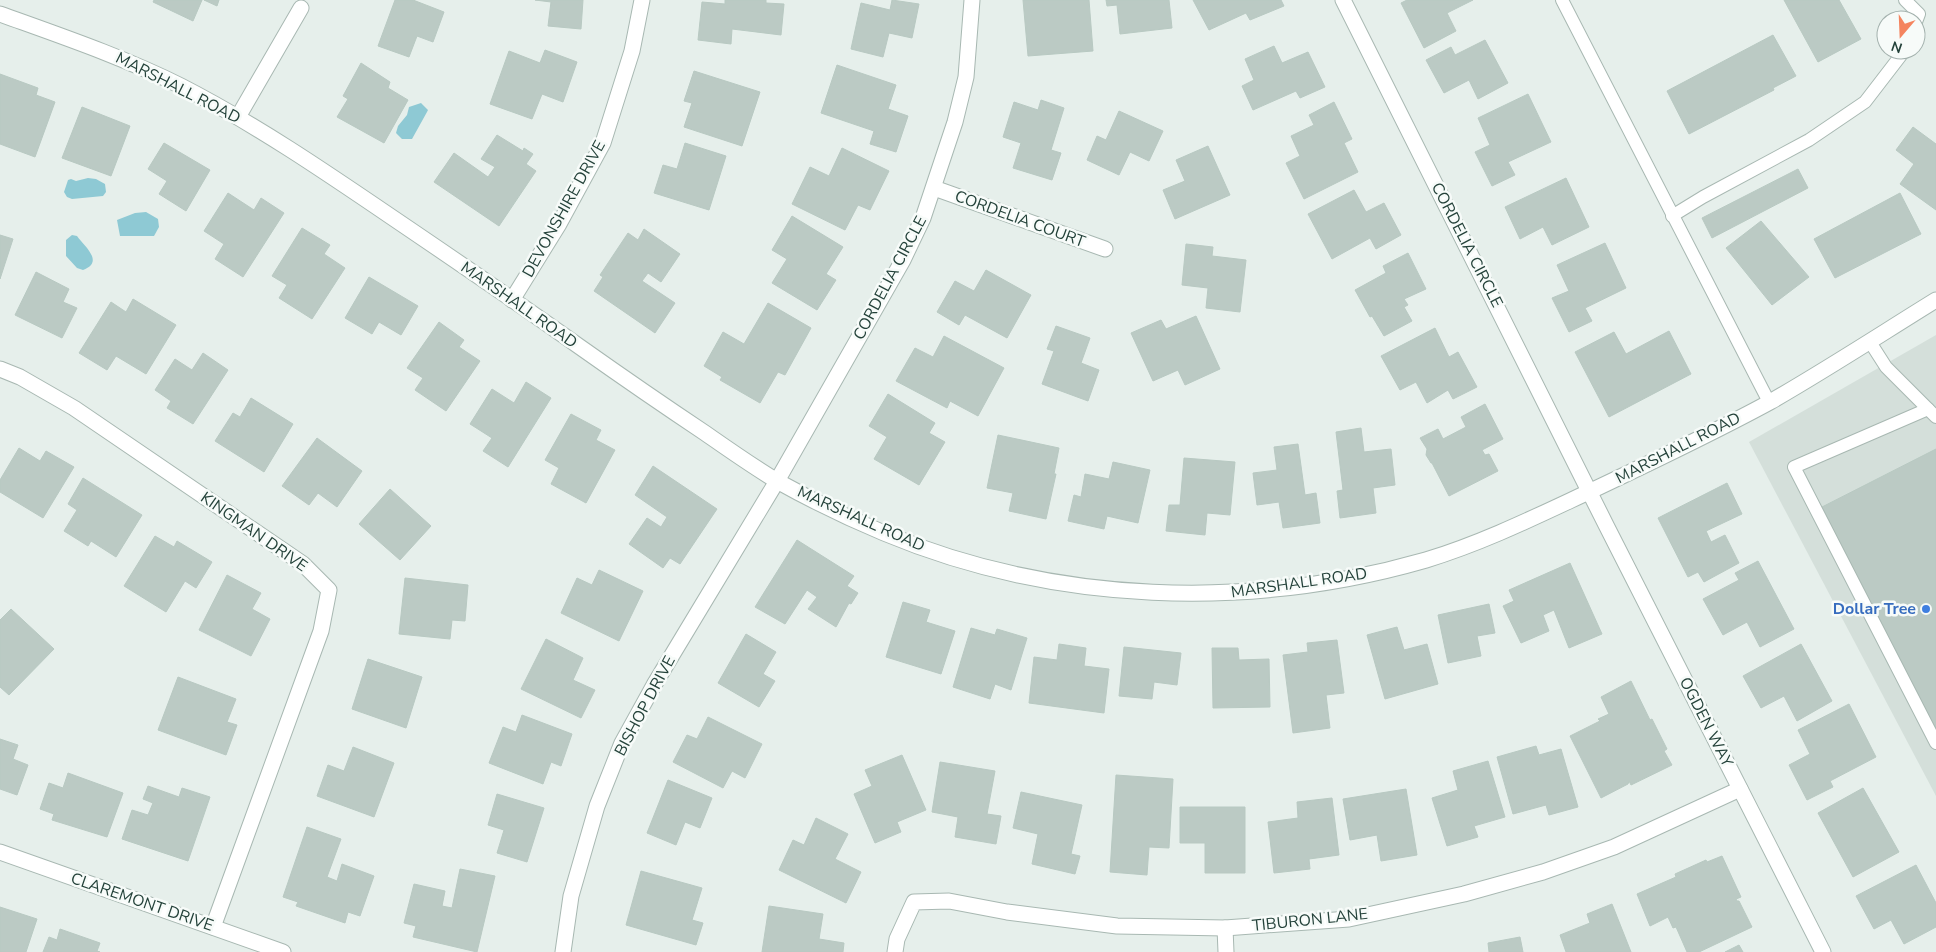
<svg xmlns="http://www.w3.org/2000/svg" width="1936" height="952" font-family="'Nunito Sans',sans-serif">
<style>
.built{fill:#d4dfda}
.water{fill:#8ec9d4}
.building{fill:#bbcac4;stroke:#b8c9c2}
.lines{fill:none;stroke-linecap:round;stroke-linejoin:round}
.service-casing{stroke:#a8b8b2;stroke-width:14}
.minor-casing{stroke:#a8b8b2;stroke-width:17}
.tertiary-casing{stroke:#a8b8b2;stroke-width:17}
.service{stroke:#fff;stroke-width:12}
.minor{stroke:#fff;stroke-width:15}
.tertiary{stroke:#fff;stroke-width:15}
.shop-dot{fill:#3f7fe0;stroke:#f7fbf9;stroke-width:2}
.labels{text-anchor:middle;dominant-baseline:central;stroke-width:5;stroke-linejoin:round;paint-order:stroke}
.street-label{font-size:16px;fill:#24423a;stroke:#f7fbf9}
.shop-label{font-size:16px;font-weight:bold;fill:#366cbe;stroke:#f7fbf9;text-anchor:end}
</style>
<rect width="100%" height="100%" fill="#e6efeb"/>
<!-- built -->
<polygon class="built" points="1936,335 1936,796 1749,442"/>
<!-- water -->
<g class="water">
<polygon points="421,103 428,110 427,112 412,139 402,139 396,133 398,126 407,115 409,107"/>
<polygon points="88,178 96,179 105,184 106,192 103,196 72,199 67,197 64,192 68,180 71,179 76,181"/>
<polygon points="146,212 158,219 159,227 154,236 120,236 117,220 135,213"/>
<path d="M72,235L77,236C84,246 105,262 83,270L77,268L66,256V240Z"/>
</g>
<!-- building -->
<g class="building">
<polygon points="154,0 202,0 193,21 153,2"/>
<polygon points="204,0 219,0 217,6"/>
<polygon points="395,0 413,0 444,12 433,42 417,36 409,57 378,46"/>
<polygon points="535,0 583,0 581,29 548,26 551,2"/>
<polygon points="725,0 766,0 766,3 784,4 781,35 732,29 731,44 698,40 702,2 725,4"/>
<polygon points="892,0 919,4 912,38 889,33 883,57 851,49 861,3 890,10"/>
<polygon points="1023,0 1089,0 1093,51 1028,56"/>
<polygon points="1106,0 1169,0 1172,28 1120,34 1117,5 1107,6"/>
<polygon points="1193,0 1281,0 1284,6 1250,20 1246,13 1209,30"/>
<polygon points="1407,0 1473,0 1447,13 1456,31 1424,48 1401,3"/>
<polygon points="1784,0 1839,0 1861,39 1818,62"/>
<polygon points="1773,35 1796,76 1773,88 1774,90 1689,134 1667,91"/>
<polygon points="1485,40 1508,83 1478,99 1469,80 1444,93 1426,60 1451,47 1455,55"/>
<polygon points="1274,46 1282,63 1308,52 1325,87 1300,98 1296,91 1253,110 1242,86 1254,80 1245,59"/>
<polygon points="545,50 577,62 563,102 542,94 532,119 490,104 509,51 540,63"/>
<polygon points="361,63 390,82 388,88 408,100 384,143 337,117 348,99 343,96"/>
<polygon points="837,65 896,85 888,109 908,116 896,152 870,144 874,131 821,113"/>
<polygon points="694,71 760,92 742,146 684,127 692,103 684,101"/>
<polygon points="0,74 38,88 36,95 55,102 35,157 0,144"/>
<polygon points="1528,94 1551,142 1508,162 1515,175 1492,186 1475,152 1490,145 1478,118"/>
<polygon points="1041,100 1064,108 1051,150 1061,153 1052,180 1013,168 1021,143 1003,137 1014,102 1038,110"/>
<polygon points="1334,102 1352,139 1344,143 1358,172 1304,199 1286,163 1300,156 1291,136 1314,125 1309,115"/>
<polygon points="82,107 130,126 111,176 62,158"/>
<polygon points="1119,111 1163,131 1149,161 1130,152 1119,175 1087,160 1097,136 1106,140"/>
<polygon points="1913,127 1936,144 1936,210 1900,184 1914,164 1896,150"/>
<polygon points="497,135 523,151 524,148 533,154 526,164 536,171 499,226 434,182 454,153 488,177 495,167 481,159"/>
<polygon points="164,143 210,170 186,211 159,194 167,181 148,169"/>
<polygon points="685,143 726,156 709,210 654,193 663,165 677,169"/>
<polygon points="1208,146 1230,195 1175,219 1163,190 1185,181 1176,160"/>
<polygon points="842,148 889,171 870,210 858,205 845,230 792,204 810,167 829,176"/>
<polygon points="1798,169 1808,188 1712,238 1702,218"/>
<polygon points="1566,178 1589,227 1552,245 1543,227 1520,239 1505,207"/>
<polygon points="1354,190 1366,212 1384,203 1401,235 1376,249 1370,238 1332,259 1308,214"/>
<polygon points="228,193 254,210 261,198 284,213 243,277 215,259 224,244 204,231"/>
<polygon points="1900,193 1921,234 1835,278 1814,239"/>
<polygon points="792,216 843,247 826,274 836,280 817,310 772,283 787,259 772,250"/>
<polygon points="1761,221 1809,277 1772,305 1726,248"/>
<polygon points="302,228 330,245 324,254 345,268 312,319 279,298 287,285 272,276"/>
<polygon points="644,229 680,254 661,282 648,273 642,281 675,303 655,333 594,291 603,277 600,275 628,233 638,240"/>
<polygon points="0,235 13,239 0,279"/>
<polygon points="1605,243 1626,288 1585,308 1592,321 1569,332 1552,298 1569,291 1557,265"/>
<polygon points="1186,244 1213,247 1212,256 1246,260 1240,312 1206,308 1208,288 1182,285"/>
<polygon points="1408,253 1426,289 1404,299 1408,305 1404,307 1412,321 1384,336 1372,316 1370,317 1355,290 1386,273 1383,266"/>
<polygon points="986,270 1031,295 1007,338 965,315 959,325 937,312 955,281 974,291"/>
<polygon points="36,272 69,289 63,302 77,308 62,338 15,315"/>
<polygon points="369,277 418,306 401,335 379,322 372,334 345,318"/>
<polygon points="133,299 176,325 146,374 116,356 107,370 79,353 111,302 126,312"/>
<polygon points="768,303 811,328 785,375 778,372 760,403 720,380 722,377 704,366 723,332 744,344"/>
<polygon points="1196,316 1220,369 1185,385 1178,370 1153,381 1131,333 1161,320 1166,329"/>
<polygon points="439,322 464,340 459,347 480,361 446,411 415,390 423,378 407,368"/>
<polygon points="1056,326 1090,338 1081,363 1099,370 1088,401 1042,384 1054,351 1047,349"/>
<polygon points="1435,328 1449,357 1458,352 1477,387 1453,399 1448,390 1427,403 1416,382 1400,390 1381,356"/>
<polygon points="1669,331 1691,374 1609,417 1575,352 1614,332 1626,354"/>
<polygon points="944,336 1004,368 978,416 950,401 947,408 896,381 915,348 933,357"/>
<polygon points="203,353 228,370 193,424 167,408 171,401 155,390 175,359 192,370"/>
<polygon points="526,382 551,398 508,467 483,451 492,438 470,424 492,389 514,403"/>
<polygon points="888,394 935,423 929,433 945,442 919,485 874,459 887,437 869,426"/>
<polygon points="251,398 293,424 264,472 215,441 233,413 240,417"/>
<polygon points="1485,404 1503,439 1482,450 1485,455 1489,454 1498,471 1449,496 1432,463 1431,463 1426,455 1427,449 1420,438 1438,429 1443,439 1466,427 1461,417"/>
<polygon points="571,414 601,430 596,440 615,450 586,503 551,484 559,468 545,460"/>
<polygon points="1361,428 1364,452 1391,449 1395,485 1373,488 1376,513 1340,518 1337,491 1343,490 1336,432"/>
<polygon points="998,435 1059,448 1054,474 1056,474 1046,519 1009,511 1013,493 987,488"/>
<polygon points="317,438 362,471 337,507 318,493 309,505 282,486"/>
<polygon points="1298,444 1305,495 1316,493 1320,523 1283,528 1279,502 1257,505 1253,473 1277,470 1274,447"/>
<polygon points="19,448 40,461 46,451 74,467 43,518 0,492 0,480"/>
<polygon points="1936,449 1936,733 1824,514 1825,513 1822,507"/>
<polygon points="1184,458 1235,462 1230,515 1207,513 1205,535 1166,531 1169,505 1180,505"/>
<polygon points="1113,462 1150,470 1138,523 1107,516 1104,529 1068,521 1074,495 1081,497 1085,474 1109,479"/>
<polygon points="653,466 717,509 680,564 670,558 663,568 629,544 647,518 661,527 667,517 635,495"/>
<polygon points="83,478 142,515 116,557 91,541 88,546 64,531 77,510 68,504"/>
<polygon points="1727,483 1742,514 1706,531 1711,542 1725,535 1739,563 1704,582 1698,572 1688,577 1658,518"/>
<polygon points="390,489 431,526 400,560 359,524"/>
<polygon points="155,536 174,547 177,541 212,562 196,588 185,581 166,612 124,586"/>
<polygon points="797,540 854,576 847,586 858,593 851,604 849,603 836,627 808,609 817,597 807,590 785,624 755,607"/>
<polygon points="1758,561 1794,629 1760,647 1747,622 1723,635 1703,599 1739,580 1735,573"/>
<polygon points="1570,563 1602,634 1569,648 1554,610 1543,615 1549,631 1521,643 1503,606 1514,601 1509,590"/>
<polygon points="599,570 643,591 619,641 561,613 577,578 592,585"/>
<polygon points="227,575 261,593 252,609 270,619 251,656 199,630"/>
<polygon points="405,578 468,585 465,621 452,620 450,639 399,634"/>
<polygon points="903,602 930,610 926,622 955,631 941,674 886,657"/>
<polygon points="1489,604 1495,633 1477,636 1481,656 1448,663 1438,615"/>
<polygon points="11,609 54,649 9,695 0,687 0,620"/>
<polygon points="1397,627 1404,650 1427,644 1438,684 1385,699 1367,635"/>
<polygon points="971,628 995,635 997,629 1027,638 1011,690 995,684 990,699 953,687"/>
<polygon points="746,634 776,652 763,674 775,681 759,707 718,683"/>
<polygon points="546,639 583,658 573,680 595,690 581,718 521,689"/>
<polygon points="1337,640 1344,693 1326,695 1330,728 1293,733 1283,655 1308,652 1307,643"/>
<polygon points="1059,644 1086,648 1084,666 1109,669 1104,713 1029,703 1034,657 1057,660"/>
<polygon points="1801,644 1832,701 1797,721 1784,696 1761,708 1743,676"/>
<polygon points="1124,647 1181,653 1177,685 1154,682 1152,699 1119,696"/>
<polygon points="1212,648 1238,648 1239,660 1269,659 1270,707 1213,708"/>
<polygon points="368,659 422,677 406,728 352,709"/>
<polygon points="178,677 236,699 227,722 237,725 226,755 158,730"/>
<polygon points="1631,681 1650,720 1652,719 1667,749 1664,751 1672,765 1631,785 1629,781 1628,784 1601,798 1570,736 1600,721 1598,719 1609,714 1601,697"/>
<polygon points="1849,704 1876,757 1830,781 1833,787 1807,800 1789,765 1810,754 1798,730"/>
<polygon points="522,715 572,734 561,766 551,762 543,784 489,763 503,727 516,732"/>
<polygon points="708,717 762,744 745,778 732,771 723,788 673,762 687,735 697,739"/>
<polygon points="0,739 18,745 13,759 28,765 17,795 0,789"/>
<polygon points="1536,746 1539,755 1561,749 1578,807 1549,815 1546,805 1513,814 1497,757"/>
<polygon points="353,747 394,763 374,817 317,796 328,765 344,771"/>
<polygon points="902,755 926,810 897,822 901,832 875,843 854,794 872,786 865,770"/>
<polygon points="1488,761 1505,817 1474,826 1478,837 1447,846 1432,798 1458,790 1453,771"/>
<polygon points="940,762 995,771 987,814 1001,816 996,844 955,837 958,817 932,812"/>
<polygon points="68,773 123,793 107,837 52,820 54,814 40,809 49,783 63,788"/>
<polygon points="1116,775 1173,779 1169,848 1149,847 1147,875 1110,872"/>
<polygon points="668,780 712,798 700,828 685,822 676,845 647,833"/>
<polygon points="148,786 179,797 182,788 210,797 188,861 122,839 132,810 148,815 153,803 143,799"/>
<polygon points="1863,788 1899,852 1853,877 1818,813"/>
<polygon points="1406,789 1417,855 1381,861 1377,835 1350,840 1343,799"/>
<polygon points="1021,792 1082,805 1071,854 1080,856 1075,874 1032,864 1038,834 1013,828"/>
<polygon points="497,794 544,808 527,862 497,853 504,830 488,825"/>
<polygon points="1332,798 1339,855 1309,859 1310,869 1274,873 1268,822 1298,818 1297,802"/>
<polygon points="1180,807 1245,807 1245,873 1205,873 1205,843 1180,843"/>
<polygon points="816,818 848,834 835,859 861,872 846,903 779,870 793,840 804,845"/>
<polygon points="307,827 341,839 327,877 337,881 342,864 374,876 360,916 348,912 345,923 296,906 298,902 283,897"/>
<polygon points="1722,856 1741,897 1736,899 1737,901 1739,901 1752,927 1699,952 1687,952 1676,927 1673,928 1668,917 1650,926 1637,894 1676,877 1675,874 1706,860 1707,862"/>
<polygon points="1916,865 1936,903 1936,927 1904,944 1891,920 1874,929 1856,896"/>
<polygon points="460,869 495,876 477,952 413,937 416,926 404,923 414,884 445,891 442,906 452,908"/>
<polygon points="641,871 702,888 692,920 703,923 696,945 626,925"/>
<polygon points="1612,904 1631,952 1566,952 1560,935 1590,923 1587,914"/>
<polygon points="769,906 823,914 819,939 844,943 843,952 762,952"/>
<polygon points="0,907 37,919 26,952 0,952"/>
<polygon points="60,929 100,943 97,951 100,952 43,952 49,937 57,940"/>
<polygon points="1520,937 1523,952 1489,952 1488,943"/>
<polygon points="1739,945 1743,952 1725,952"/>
</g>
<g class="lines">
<!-- service casing -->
<g class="service-casing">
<g id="service">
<polyline points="1562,0 1769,402"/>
<polyline points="1905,0 1919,14 1916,22"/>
<polyline points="1672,216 1703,197 1809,140 1865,102 1905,50"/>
<polyline points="1870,342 1886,367 1936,417"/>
<polyline points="1928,409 1794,467 1936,743"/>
</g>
</g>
<!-- minor casing -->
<g class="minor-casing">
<g id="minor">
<polyline points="1343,0 1606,525 1823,952"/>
<polyline points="238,117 301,8"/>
<polyline points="934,188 1105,249"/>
<polyline points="512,300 559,224 603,143 632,51 642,0"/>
<polyline points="0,369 20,377 74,408 303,564 329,590 321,631 213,927"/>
<polyline points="0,852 283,952"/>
<polyline points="1225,928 1226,952"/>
<polyline points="563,952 571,896 597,806 622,743 654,685 777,481 903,260 923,218 955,122 966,77 972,0"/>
<polyline points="895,952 897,939 914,902 949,901 1007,912 1117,926 1225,928 1349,919 1464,894 1543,872 1614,847 1740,789"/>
</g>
</g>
<!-- tertiary casing -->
<g class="tertiary-casing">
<path id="tertiary" d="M0,14C61,36 123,57 181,86C255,124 324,171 393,218C455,260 518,303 580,347C621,376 663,405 705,433C728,449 752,466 777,481C811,500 848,518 884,533C1054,604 1249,611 1426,560C1485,542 1539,515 1595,489C1654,461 1713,433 1770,402C1826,370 1881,334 1936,300"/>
</g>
<!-- service -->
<use href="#service" class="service"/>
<!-- minor -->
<use href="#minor" class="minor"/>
<!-- tertiary -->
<use href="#tertiary" class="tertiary"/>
</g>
<!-- markers -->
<circle class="shop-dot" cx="1926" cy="609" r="5"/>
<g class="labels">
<!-- street labels -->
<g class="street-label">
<text transform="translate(178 88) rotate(27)">MARSHALL ROAD</text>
<text transform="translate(564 209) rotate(-61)">DEVONSHIRE DRIVE</text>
<text transform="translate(1020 219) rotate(20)">CORDELIA COURT</text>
<text transform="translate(1467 245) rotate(63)">CORDELIA CIRCLE</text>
<text transform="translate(890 278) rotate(-62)">CORDELIA CIRCLE</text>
<text transform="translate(519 305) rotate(35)">MARSHALL ROAD</text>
<text transform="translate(1678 448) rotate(-27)">MARSHALL ROAD</text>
<text transform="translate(861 519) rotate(24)">MARSHALL ROAD</text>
<text transform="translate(254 532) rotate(35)">KINGMAN DRIVE</text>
<text transform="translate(1299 583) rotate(-8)">MARSHALL ROAD</text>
<text transform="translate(645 706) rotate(-62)">BISHOP DRIVE</text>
<text transform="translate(1706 722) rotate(63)">OGDEN WAY</text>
<text transform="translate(142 902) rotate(19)">CLAREMONT DRIVE</text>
<text transform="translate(1310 920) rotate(-6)">TIBURON LANE</text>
</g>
<!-- shop labels -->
<g class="shop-label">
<text x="1916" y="609">Dollar Tree</text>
</g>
</g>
<!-- north arrow -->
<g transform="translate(1901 35) rotate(199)"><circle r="24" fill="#f7fbf9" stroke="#a3b1ad"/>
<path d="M0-4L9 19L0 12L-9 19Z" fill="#f4845f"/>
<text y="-8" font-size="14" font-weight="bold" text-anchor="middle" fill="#24423a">N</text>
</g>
</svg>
